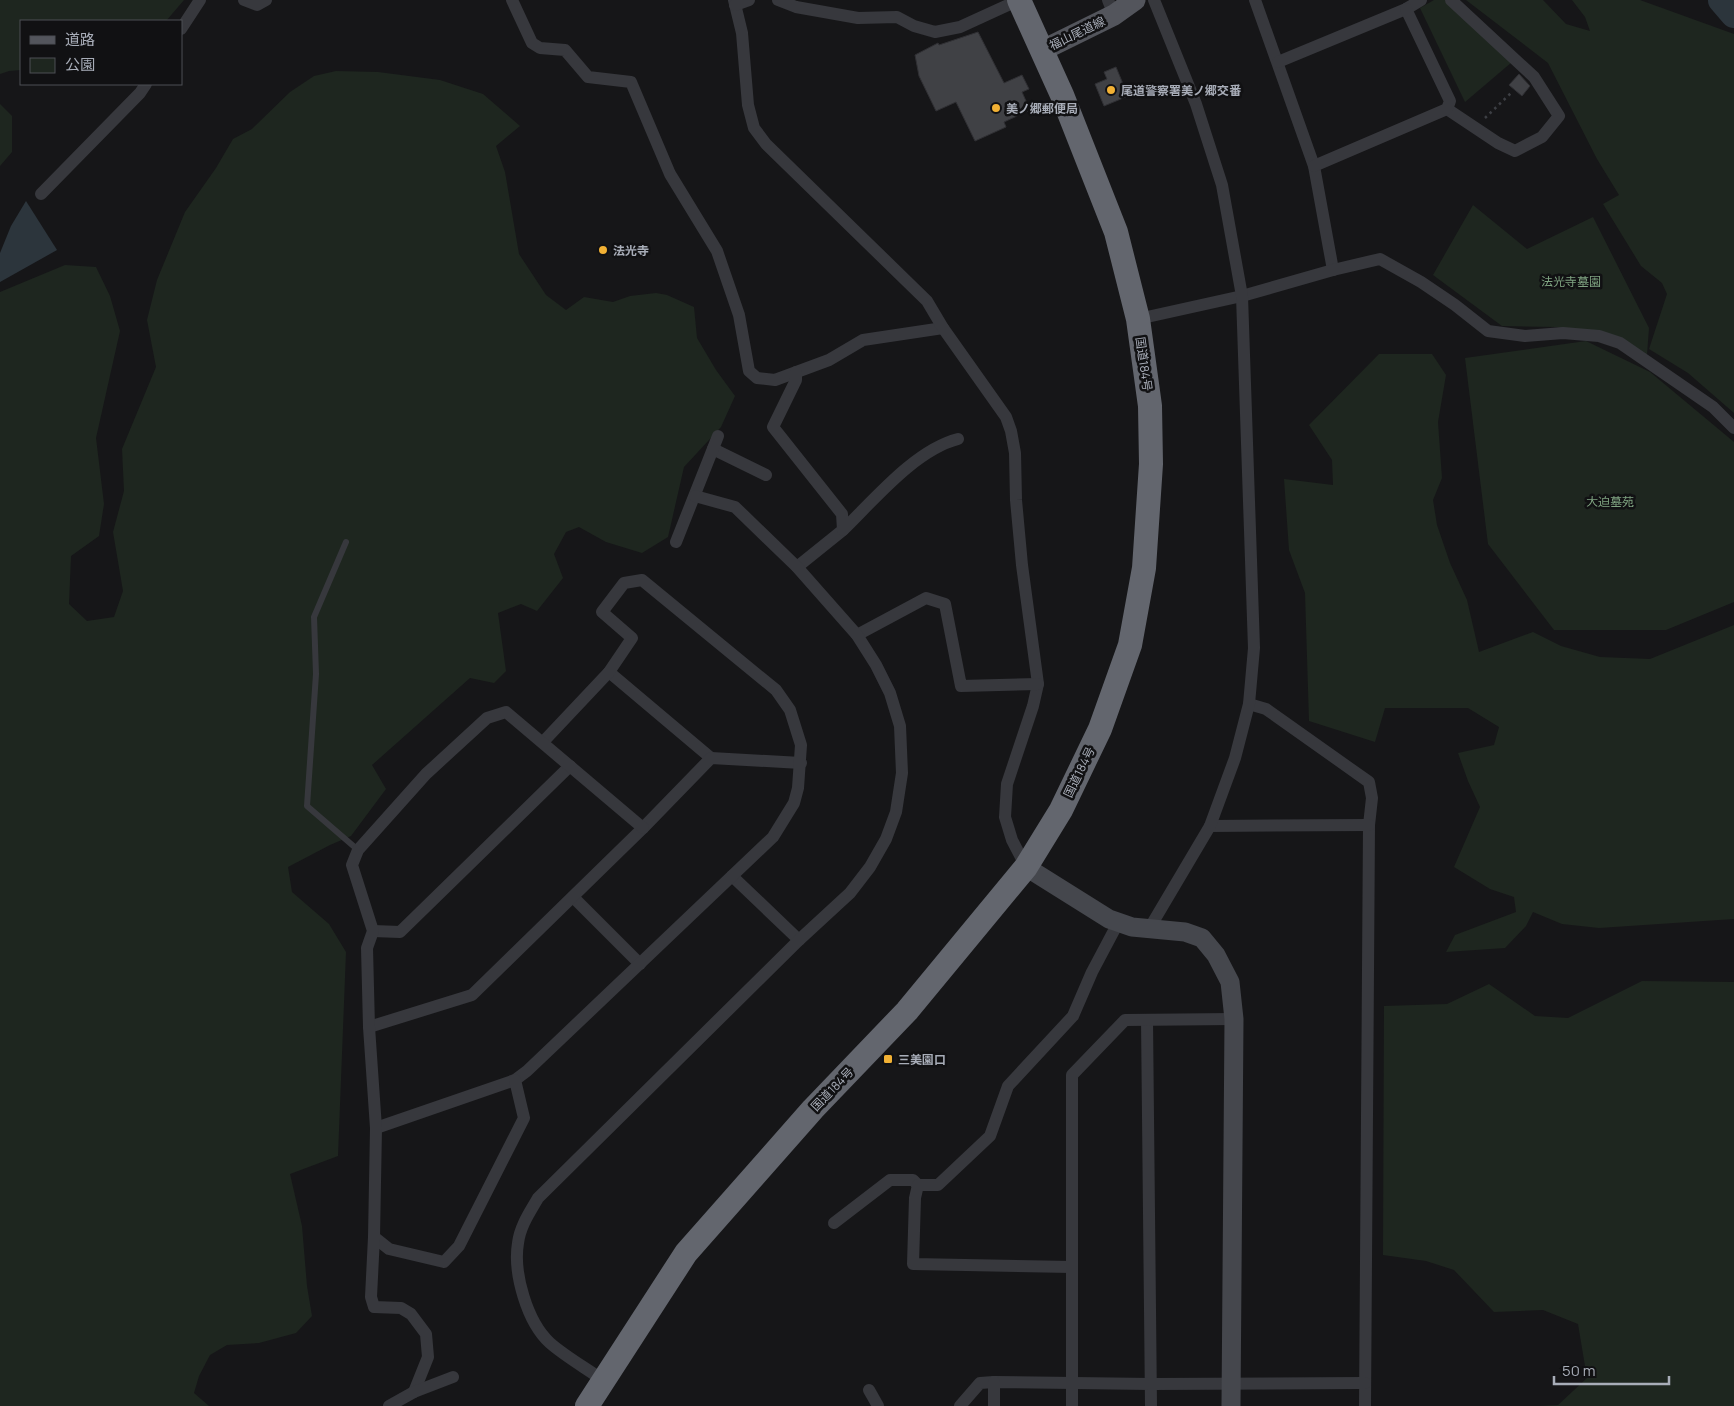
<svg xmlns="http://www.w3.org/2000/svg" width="1734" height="1406" font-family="Manrope,'Noto Sans JP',sans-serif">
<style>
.green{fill:#1e261f}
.water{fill:#2c353c}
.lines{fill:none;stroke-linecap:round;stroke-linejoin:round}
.river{stroke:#2c353c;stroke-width:28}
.building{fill:#404145;stroke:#303034}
.path{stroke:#3d3f44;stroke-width:2.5;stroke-dasharray:2.5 4;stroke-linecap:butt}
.lane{stroke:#37383d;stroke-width:6}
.street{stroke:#37383d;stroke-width:12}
.secondary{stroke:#45474d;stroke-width:19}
.primary{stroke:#53555c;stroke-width:21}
.highway{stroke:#63666e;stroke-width:24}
.poi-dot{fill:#f2b134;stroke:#111113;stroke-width:2}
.labels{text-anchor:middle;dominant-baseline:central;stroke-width:5;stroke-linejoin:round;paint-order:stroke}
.street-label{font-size:12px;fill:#a8adb8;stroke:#111113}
.poi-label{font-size:12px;font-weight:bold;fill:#a8adb8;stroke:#111113;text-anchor:start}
.park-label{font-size:12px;fill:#7fa381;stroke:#111113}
</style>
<rect width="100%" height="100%" fill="#161618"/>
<!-- green -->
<g class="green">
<polygon points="0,0 184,0 166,21 21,21 21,70 9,71 0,74"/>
<polygon points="1434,0 1449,0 1512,62 1465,102 1420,8"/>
<polygon points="1466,0 1543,0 1566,24 1590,31 1585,17 1572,0 1640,0 1734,34 1734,413 1688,373 1649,349 1667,294 1662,283 1641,266 1603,204 1619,195 1597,159 1548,63"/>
<polygon points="336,71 378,72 440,80 483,94 520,126 496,146 505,172 519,254 546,295 566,310 584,297 613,302 630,296 656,293 667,295 694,307 697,338 716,370 735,396 721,427 684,467 668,537 642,553 606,542 579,527 566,532 554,554 563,578 537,611 521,604 498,613 506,671 494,683 470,678 372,765 386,789 351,836 330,845 288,867 292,892 329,924 346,952 338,1156 290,1174 302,1226 307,1286 312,1316 296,1333 259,1343 227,1345 210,1355 199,1376 194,1393 209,1406 0,1406 0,292 65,265 96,267 110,296 120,331 96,438 104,504 99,536 71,556 69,604 87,621 114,617 123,591 113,532 124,491 122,449 156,367 147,320 157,280 185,212 216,168 233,139 252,129 290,92 314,76"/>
<polygon points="0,104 12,116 12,152 0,166"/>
<polygon points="1473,205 1527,249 1593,217 1649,328 1647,355 1556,327 1502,326 1433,275"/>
<polygon points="1586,341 1650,372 1734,442 1734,602 1666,630 1554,630 1488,544 1465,358"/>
<polygon points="1379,354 1432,354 1446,375 1438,422 1442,478 1433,500 1437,525 1450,563 1467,600 1479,652 1533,632 1561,646 1600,657 1650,659 1734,625 1734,919 1599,928 1562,924 1533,912 1526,926 1505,948 1446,952 1455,935 1516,912 1514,897 1490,889 1454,867 1480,807 1468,781 1458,753 1494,745 1499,727 1468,708 1385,708 1375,742 1309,721 1305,593 1289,550 1284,479 1333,485 1332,460 1309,425"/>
<polygon points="1642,981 1734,982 1734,1406 1538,1406 1558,1405 1587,1378 1578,1324 1543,1310 1494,1312 1454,1270 1426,1261 1383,1255 1384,1006 1447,1004 1489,984 1535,1016 1568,1018"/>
</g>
<!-- water -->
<polygon class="water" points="26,201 57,250 0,282 0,253 11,226"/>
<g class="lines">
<!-- river -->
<polyline class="river" points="1722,0 1734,14"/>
</g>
<!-- building -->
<g class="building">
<polygon points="978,32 1004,83 1022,75 1029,89 1022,92 1030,110 1004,122 1006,127 975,141 956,102 936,111 919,76 915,55 938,43 939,45"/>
<polygon points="1116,67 1128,96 1104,106 1095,84 1107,79 1104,72"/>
<polygon points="1519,74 1530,86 1522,96 1509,85"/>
</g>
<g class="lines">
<!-- path -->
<polyline class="path" points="1485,118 1511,93"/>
<!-- lane -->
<polyline class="lane" points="346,542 314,617 316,674 307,806 358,850"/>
<!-- street -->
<g class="street">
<polyline points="244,0 257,5 266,0"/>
<polyline points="512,0 532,43 540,48 565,50 588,77 631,82 670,174 717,251 739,315 749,371 757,378 775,380 829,360 863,340 943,328"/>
<polyline points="734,0 742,33 748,105 754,128 766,144 927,301 943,328 1006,417 1011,431 1015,453 1016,500 1022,565 1038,684 1033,706 1007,784 1005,817 1012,840 1026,867"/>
<polyline points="778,0 796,7 858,18 897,17 914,26 935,32 960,27 1019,0"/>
<polyline points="1108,0 1114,15"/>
<polyline points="1255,0 1314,166 1333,270"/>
<polyline points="735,5 749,0"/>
<polyline points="181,29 200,0"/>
<polyline points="1278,62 1406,9 1421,0"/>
<polyline points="1447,109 1498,143 1515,151 1542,137 1559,116 1534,77 1451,0"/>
<polyline points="1314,166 1447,109 1450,101 1406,9"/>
<polyline points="41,194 140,93 146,84"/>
<polyline points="1138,319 1242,296 1333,270 1380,259 1421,282 1455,305 1488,331 1525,336 1563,333 1599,336 1620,343 1713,407 1734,428"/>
<polyline points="796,372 796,380 773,427 842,514 843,530 797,567"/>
<polyline points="713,449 766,475"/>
<path d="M843,530C874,500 915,450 958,439"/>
<polyline points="676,542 718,436"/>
<polyline points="857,635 926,598 945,604 961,686 1038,684"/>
<polyline points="609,672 711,758"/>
<polyline points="1249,704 1266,709 1369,782 1372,798 1369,825 1365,1406"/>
<polyline points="1210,826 1369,825"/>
<polyline points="732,876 799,940"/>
<polyline points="573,897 640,964"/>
<polyline points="1149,929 1210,826 1235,758 1249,704 1254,648 1242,296 1222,185 1196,104 1154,0"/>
<polyline points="373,931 400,932 570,766"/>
<polyline points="1147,1020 1151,1406"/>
<polyline points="369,1027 472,995 643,828 711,758 801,763"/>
<polyline points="376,1128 515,1080 527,1071 773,837 794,803 798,788 801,745 790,710 776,690 642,580 624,583 602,612 632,638 609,672 543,742"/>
<polyline points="834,1223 890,1180 913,1180 918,1185"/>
<polyline points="374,1237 389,1249 444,1262 459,1246 524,1118 515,1080"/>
<polyline points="1072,1267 913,1264 915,1198 918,1185 938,1185 990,1136 1008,1086 1073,1016 1092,972 1118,923"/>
<path d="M604,1381C586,1368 566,1357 550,1343C527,1322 513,1273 518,1243C520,1226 530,1212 538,1198L799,940L850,893L870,867L886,839L896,812L902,773L900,726L890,693L876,665L857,635L797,567L735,507L695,496"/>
<polyline points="869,1390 878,1406"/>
<polyline points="414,1392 428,1357 426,1334 411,1314 401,1308 374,1307 371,1297 374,1237 376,1128 369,1027 367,948 373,931 352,865 358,850 426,774 487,718 506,712 643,828"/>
<polyline points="389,1406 414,1392 453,1377"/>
<polyline points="960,1406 980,1383 994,1382 1151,1384 1365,1383"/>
<polyline points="994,1406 994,1382"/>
<polyline points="1072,1406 1072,1075 1125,1020 1234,1019"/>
</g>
<!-- secondary -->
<polyline class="secondary" points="1026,867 1109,919 1132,927 1185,932 1202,938 1216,955 1230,982 1234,1019 1231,1406"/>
<!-- primary -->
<polyline class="primary" points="1043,50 1114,15 1135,0"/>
<!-- highway -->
<polyline class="highway" points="587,1406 686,1253 813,1109 907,1011 1026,867 1061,810 1100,729 1130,645 1144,568 1151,464 1150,406 1138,319 1116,232 1062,95 1019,0"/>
</g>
<!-- markers -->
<g class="poi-dot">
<circle cx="1111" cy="90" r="5"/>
<circle cx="996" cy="108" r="5"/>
<circle cx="603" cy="250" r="5"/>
<rect x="883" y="1054" width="10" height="10" rx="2.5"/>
</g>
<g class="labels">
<!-- street labels -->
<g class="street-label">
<text transform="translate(1077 33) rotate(-26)">福山尾道線</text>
<text transform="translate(1144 364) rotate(82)">国道184号</text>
<text transform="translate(1079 772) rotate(-64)">国道184号</text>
<text transform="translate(832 1089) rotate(-46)">国道184号</text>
</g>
<!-- poi labels -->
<g class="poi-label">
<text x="1121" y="90">尾道警察署美ノ郷交番</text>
<text x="1006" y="108">美ノ郷郵便局</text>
<text x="613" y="250">法光寺</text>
<text x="898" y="1059">三美園口</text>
</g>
<!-- park labels -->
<g class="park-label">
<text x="1571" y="281">法光寺墓園</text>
<text x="1610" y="501">大迫墓苑</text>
</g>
</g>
<!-- legend -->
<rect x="20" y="20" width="162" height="65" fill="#111113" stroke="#4d4f55"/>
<rect x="30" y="36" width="25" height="8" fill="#53555c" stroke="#4d4f55"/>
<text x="65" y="45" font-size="15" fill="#a8adb8">道路</text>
<rect x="30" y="58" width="25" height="15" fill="#1e261f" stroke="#4d4f55"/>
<text x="65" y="70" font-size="15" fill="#a8adb8">公園</text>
<!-- scale -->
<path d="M1554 1376v8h115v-8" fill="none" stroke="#a8adb8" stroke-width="2.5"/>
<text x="1562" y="1376" font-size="15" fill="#a8adb8" stroke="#111113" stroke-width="4" paint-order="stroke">50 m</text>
</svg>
